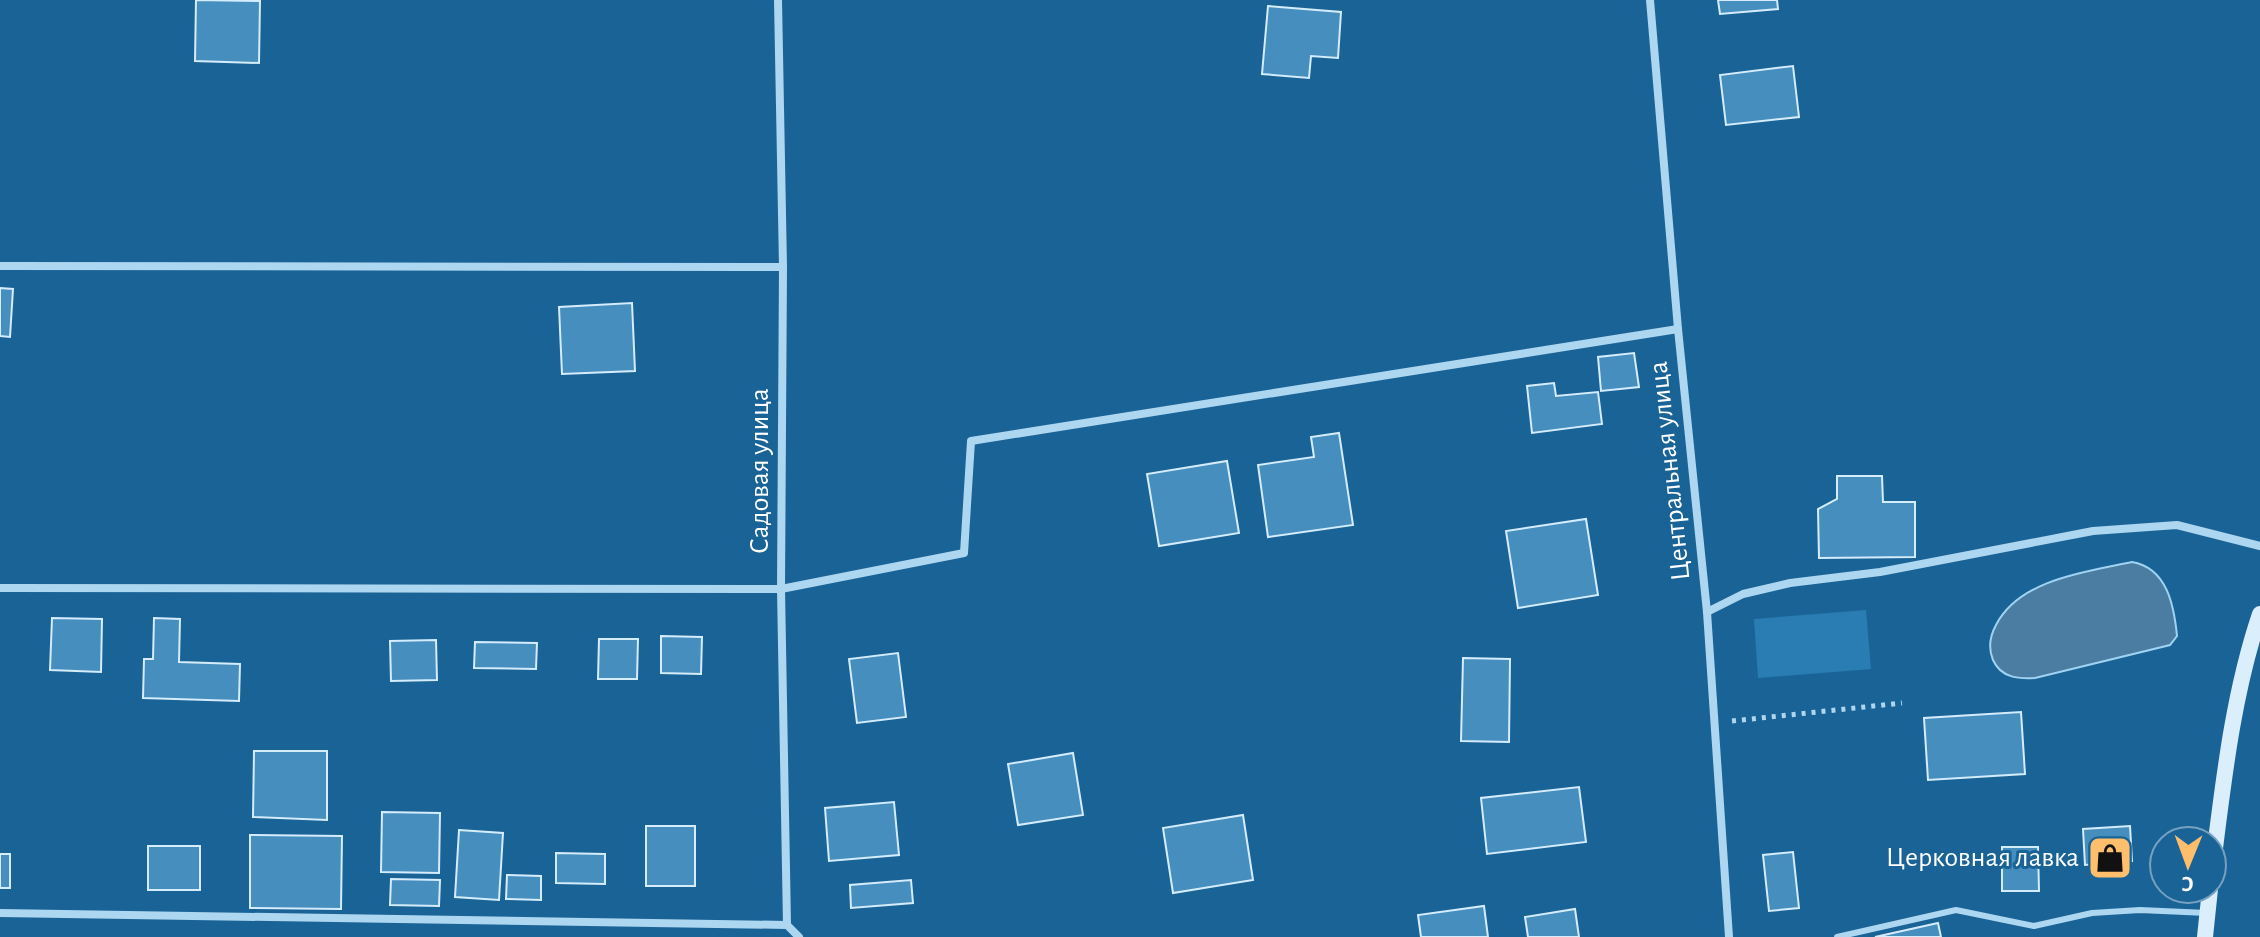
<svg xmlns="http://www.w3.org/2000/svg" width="2260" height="937" font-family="'Alegreya Sans',sans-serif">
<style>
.green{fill:#297db3}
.water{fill:#4a7da1;stroke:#a0d3f2;stroke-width:2}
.building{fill:#468ebe;stroke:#d4ecfb;stroke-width:2}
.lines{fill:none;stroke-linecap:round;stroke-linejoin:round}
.path{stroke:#add6f0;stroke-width:5;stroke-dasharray:4 6;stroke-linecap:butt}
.service{stroke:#add6f0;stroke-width:6}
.minor{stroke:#add6f0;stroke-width:8}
.secondary{stroke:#dbeefb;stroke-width:16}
.labels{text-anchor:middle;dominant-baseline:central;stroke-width:6;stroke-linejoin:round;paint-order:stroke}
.street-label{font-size:28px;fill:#fff;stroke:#1a6396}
.poi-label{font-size:28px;fill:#fff;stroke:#1a6396;text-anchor:end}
</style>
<rect width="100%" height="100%" fill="#1a6396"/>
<!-- green -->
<polygon class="green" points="1866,610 1871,669 1758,678 1754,619"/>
<!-- water -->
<path class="water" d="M2132,562C2167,568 2174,605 2177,636L2170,645L2035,678C2019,679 2001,678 1993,660C1988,648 1990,636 1996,625C2020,579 2086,572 2132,562Z"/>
<!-- building -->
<g class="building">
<polygon points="196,0 260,1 259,63 195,61"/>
<polygon points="1718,0 1777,0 1778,9 1720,14"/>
<polygon points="1268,6 1341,12 1338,58 1311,56 1309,78 1262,74"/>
<polygon points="1793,66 1799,117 1726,125 1720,75"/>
<polygon points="0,288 13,289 10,337 0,336"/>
<polygon points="632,303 635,371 562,374 559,307"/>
<polygon points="1634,353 1639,387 1601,391 1598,357"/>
<polygon points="1554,383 1556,396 1598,392 1602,424 1532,433 1527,386"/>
<polygon points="1339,433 1353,525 1268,537 1258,465 1314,457 1311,437"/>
<polygon points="1227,461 1239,533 1159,546 1147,474"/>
<polygon points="1837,476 1882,476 1883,502 1915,502 1915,557 1819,558 1818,509 1837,499"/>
<polygon points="1586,519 1598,595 1518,608 1506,531"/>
<polygon points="52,618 102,619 101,672 50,670"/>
<polygon points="154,618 180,619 179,662 240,664 239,701 143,698 144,659 153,659"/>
<polygon points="661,636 702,637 701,674 661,673"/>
<polygon points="599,639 638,639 637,679 598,679"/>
<polygon points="436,640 437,680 391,681 390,641"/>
<polygon points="475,642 537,643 536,669 474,668"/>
<polygon points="898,653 906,717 857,723 849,659"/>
<polygon points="1463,658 1510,659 1509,742 1461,741"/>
<polygon points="2021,712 2025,774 1928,780 1924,718"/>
<polygon points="254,751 327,751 327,820 253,817"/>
<polygon points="1073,753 1083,815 1018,825 1008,764"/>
<polygon points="1579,787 1586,842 1487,854 1481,798"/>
<polygon points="894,802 899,855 829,861 825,808"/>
<polygon points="382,812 440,813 439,873 381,872"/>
<polygon points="1243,815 1253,880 1173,893 1163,828"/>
<rect x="646" y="826" width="49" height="60"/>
<polygon points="2130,826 2132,861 2085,865 2083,829"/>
<polygon points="459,830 503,833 499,900 455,897"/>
<polygon points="250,835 342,836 341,909 250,908"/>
<rect x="148" y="846" width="52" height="44"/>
<polygon points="2002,847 2038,847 2039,891 2002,891"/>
<polygon points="1793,852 1799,908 1769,911 1763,855"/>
<polygon points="556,853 605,854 605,884 556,883"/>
<rect x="0" y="854" width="10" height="34"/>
<polygon points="507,875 541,876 541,900 506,899"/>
<polygon points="391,879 440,880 439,906 390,905"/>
<polygon points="911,880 913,903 851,908 850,885"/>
<polygon points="1484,906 1488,937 1421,937 1418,915"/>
<polygon points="1575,909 1579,937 1528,937 1525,917"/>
<polygon points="1938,923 1941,937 1875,937"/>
</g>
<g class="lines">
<!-- path -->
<polyline class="path" points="1732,721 1902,703"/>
<!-- service -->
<polyline class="service" points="1837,937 1956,910 2034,926 2092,913 2140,910 2207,913"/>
<!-- minor -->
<g class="minor">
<polyline points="778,0 783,267 781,589 787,925 799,937"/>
<polyline points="1650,0 1678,329 1707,612 1729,937"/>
<polyline points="0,266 783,267"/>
<polyline points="0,588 781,589 964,553 971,441 1678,329"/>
<polyline points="1707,612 1743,594 1790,583 1880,572 2093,531 2177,525 2260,546"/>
<polyline points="0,913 787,925"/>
</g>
<!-- secondary -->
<g class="secondary">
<path d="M2212,872C2223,786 2232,697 2260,614"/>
<polyline points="2205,937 2210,889"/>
</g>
</g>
<!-- icons -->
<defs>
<g id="shop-square" transform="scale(2.3)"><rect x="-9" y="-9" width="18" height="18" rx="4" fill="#ffbe6c" stroke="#1a6396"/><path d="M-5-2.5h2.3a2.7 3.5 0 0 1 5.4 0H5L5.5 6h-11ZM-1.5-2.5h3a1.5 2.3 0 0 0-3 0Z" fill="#111"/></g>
</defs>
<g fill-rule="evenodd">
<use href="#shop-square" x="2110" y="858"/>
</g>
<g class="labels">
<!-- street labels -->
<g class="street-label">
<text transform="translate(760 471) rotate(-90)">Садовая улица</text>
<text transform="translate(1670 471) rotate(-96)">Центральная улица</text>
</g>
<!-- poi labels -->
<g class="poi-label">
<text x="2079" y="858">Церковная лавка</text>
</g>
</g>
<!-- north arrow -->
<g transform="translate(2188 865) rotate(181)"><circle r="38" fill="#1a6396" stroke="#76a1c0" stroke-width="2"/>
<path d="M0-6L14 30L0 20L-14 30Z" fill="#ffbe6c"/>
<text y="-12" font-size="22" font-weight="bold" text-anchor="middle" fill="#ffffff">С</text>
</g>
</svg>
